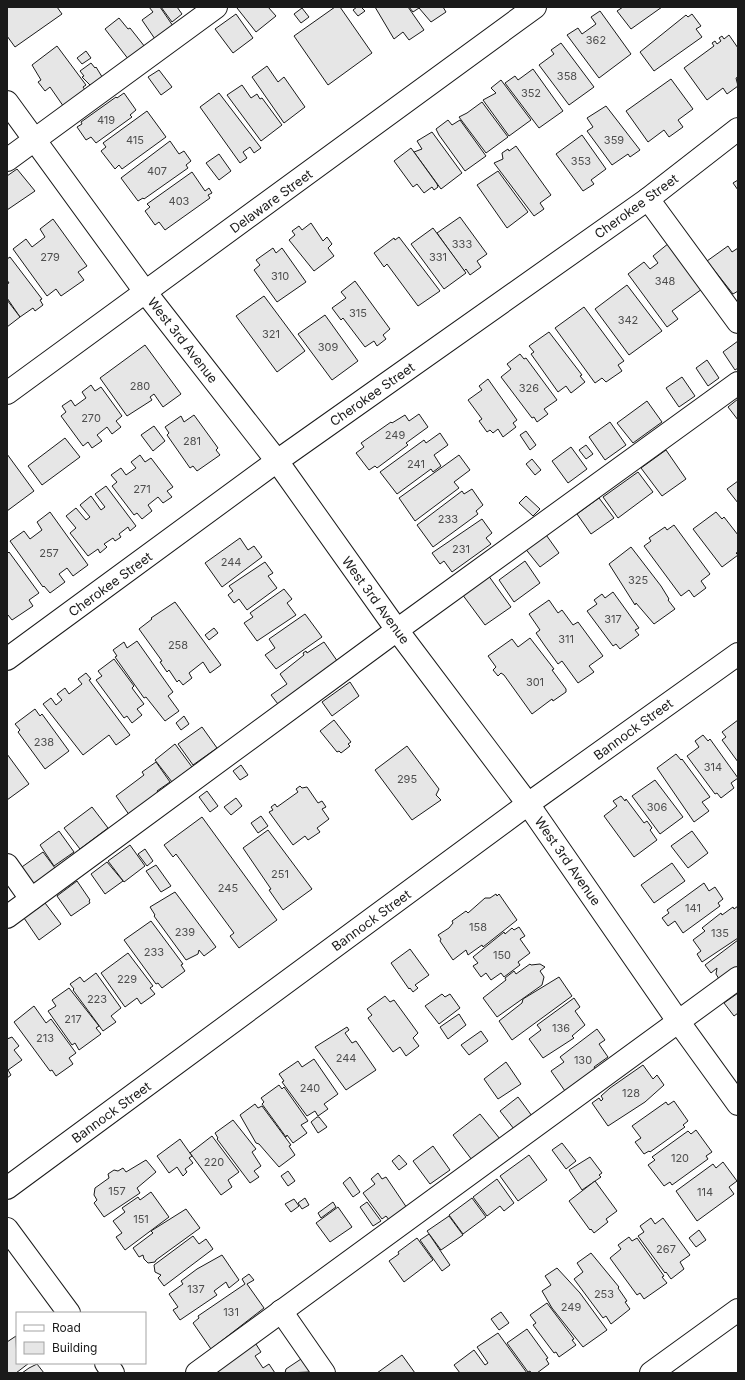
<svg xmlns="http://www.w3.org/2000/svg" width="745" height="1380" font-family="Inter,sans-serif">
<style>
.building{fill:#e6e6e6;stroke:#1a1a1a}
.lines{fill:none;stroke-linecap:round;stroke-linejoin:round}
.minor-casing{stroke:#1a1a1a;stroke-width:24}
.minor{stroke:#fff;stroke-width:22}
.labels{text-anchor:middle;dominant-baseline:central;stroke-width:3;stroke-linejoin:round;paint-order:stroke}
.number-label{font-size:11px;fill:#4d4d4d}
.street-label{font-size:13px;fill:#1a1a1a;stroke:#fff}
</style>
<rect width="100%" height="100%" fill="#fff"/>
<!-- building -->
<g class="building">
<polygon points="7,7 57,7 62,14 15,47 7,36"/>
<polygon points="149,7 160,7 173,26 155,39 142,20 153,12"/>
<polygon points="161,7 177,7 182,14 172,22"/>
<polygon points="239,7 268,7 276,16 256,32 237,8"/>
<polygon points="335,7 340,7 372,53 328,85 294,36"/>
<polygon points="357,7 361,7 365,11 358,16 353,10"/>
<polygon points="375,7 408,7 424,30 409,40 403,32 394,39"/>
<polygon points="409,7 443,7 446,12 431,22 419,8 413,12"/>
<polygon points="623,7 662,7 631,29 617,11"/>
<polygon points="302,8 309,17 301,23 294,14"/>
<polygon points="600,11 631,54 599,78 567,35 578,28 582,34 596,24 591,17"/>
<polygon points="236,14 253,38 233,53 215,29"/>
<polygon points="692,14 701,26 696,29 702,37 654,71 640,52 686,15 688,17"/>
<polygon points="119,18 128,29 130,28 145,47 129,60 105,29"/>
<polygon points="729,35 738,48 738,77 736,78 738,86 727,94 723,88 707,100 684,68 714,46 712,43 715,41 717,44 721,41 719,38 722,36 724,39"/>
<polygon points="561,43 594,87 569,105 539,65 554,54 551,50"/>
<polygon points="57,46 86,85 83,87 88,94 66,110 50,87 45,91 38,82 41,80 32,65"/>
<polygon points="86,51 91,58 82,64 77,58"/>
<polygon points="91,63 95,68 96,67 104,80 93,88 82,77 84,76 80,71"/>
<polygon points="267,66 278,82 284,77 305,107 284,123 252,77"/>
<polygon points="533,69 563,111 539,128 505,83 515,76 518,80"/>
<polygon points="159,70 172,87 161,95 148,77"/>
<polygon points="671,79 693,109 678,120 683,127 669,137 664,130 648,142 626,111"/>
<polygon points="501,80 531,120 509,136 483,100 496,93 491,88"/>
<polygon points="242,85 251,98 257,94 260,99 262,98 282,125 261,141 227,95"/>
<polygon points="124,93 136,110 130,115 132,117 96,143 91,137 86,140 77,127 82,124 81,122 116,97 117,98"/>
<polygon points="219,93 261,148 254,153 250,147 243,152 247,158 240,163 200,107"/>
<polygon points="482,102 508,137 486,153 459,117 467,113"/>
<polygon points="606,106 640,150 630,157 628,154 612,165 587,131 593,127 587,118"/>
<polygon points="147,111 166,137 122,169 119,165 115,169 101,151 106,147 103,143"/>
<polygon points="448,120 452,125 460,120 486,156 465,171 439,135 436,129"/>
<polygon points="432,132 462,173 441,189 414,152 422,149 417,141"/>
<polygon points="582,135 606,169 591,180 594,184 583,191 556,154"/>
<polygon points="170,141 179,154 184,151 191,161 186,165 188,168 144,199 143,198 138,201 121,178"/>
<polygon points="516,146 551,195 540,203 544,209 534,216 494,163 503,159 502,153 508,149 509,151"/>
<polygon points="411,148 437,184 438,187 434,190 432,187 424,193 417,184 413,187 394,161"/>
<polygon points="219,154 231,171 219,180 206,163"/>
<polygon points="17,169 35,191 7,210 7,176"/>
<polygon points="498,171 528,212 507,228 477,185"/>
<polygon points="192,172 205,191 209,188 212,193 208,195 210,198 165,230 159,222 155,225 145,211 150,207 147,204"/>
<polygon points="738,180 738,190 733,183"/>
<polygon points="460,217 487,254 477,261 481,267 470,275 466,269 464,271 437,233"/>
<polygon points="53,219 87,266 78,272 84,280 61,296 56,289 47,296 13,249 26,239 32,247 45,237 40,229"/>
<polygon points="311,223 323,241 327,237 332,244 328,248 334,256 314,271 289,240 295,235 292,231 299,226 302,230"/>
<polygon points="433,228 466,273 444,289 411,244"/>
<polygon points="399,237 440,291 418,306 387,264 384,267 374,253 394,238 395,240"/>
<polygon points="669,243 702,289 672,311 678,319 667,327 628,274 644,262 650,269 658,263 653,256"/>
<polygon points="728,246 732,252 738,248 738,291 733,294 707,261"/>
<polygon points="273,248 276,253 282,248 306,282 277,302 254,270 260,265 256,260"/>
<polygon points="10,257 42,299 40,300 43,305 35,311 33,308 20,317 7,298 7,284 9,283 7,280 7,259"/>
<polygon points="355,281 390,329 383,335 386,339 377,346 374,341 365,347 343,318 341,320 332,308 346,298 341,292"/>
<polygon points="627,285 662,331 629,355 595,309"/>
<polygon points="264,296 305,351 277,372 236,316"/>
<polygon points="7,300 20,317 7,327"/>
<polygon points="584,307 624,361 618,365 622,371 606,382 602,378 595,383 555,328"/>
<polygon points="325,315 358,361 332,380 298,334"/>
<polygon points="549,332 582,375 580,376 585,382 571,393 566,386 558,392 531,354 534,352 529,346"/>
<polygon points="738,341 738,368 735,370 723,352"/>
<polygon points="145,345 181,394 163,407 154,394 150,397 152,400 127,416 100,378"/>
<polygon points="520,354 524,359 526,358 557,400 544,409 548,414 537,422 534,417 532,418 501,377 511,369 507,364"/>
<polygon points="707,360 719,378 708,386 696,368"/>
<polygon points="682,377 695,396 679,407 666,388"/>
<polygon points="488,379 517,420 513,423 516,427 503,437 498,429 493,433 490,430 487,432 479,421 482,419 468,400 482,390 479,386"/>
<polygon points="91,385 95,391 101,387 122,416 116,421 121,427 112,434 107,427 97,435 102,441 92,448 88,442 83,446 61,416 66,412 62,406 71,400 75,406 86,398 82,392"/>
<polygon points="738,399 738,420 728,407"/>
<polygon points="647,401 662,422 633,443 617,423"/>
<polygon points="419,414 428,427 406,443 408,445 377,468 375,466 369,470 356,453 364,447 361,443 391,422 392,423 405,415 409,421"/>
<polygon points="194,415 218,448 216,450 220,455 197,471 193,466 190,468 167,435 169,433 165,427 181,416 184,422"/>
<polygon points="610,422 626,445 605,460 589,437"/>
<polygon points="154,426 165,441 153,451 141,435"/>
<polygon points="526,431 536,445 530,450 520,435"/>
<polygon points="440,433 448,445 434,455 441,466 433,472 431,469 397,494 380,472 424,440 426,443"/>
<polygon points="65,438 80,457 42,485 28,466"/>
<polygon points="586,445 593,454 586,459 579,450"/>
<polygon points="571,447 587,469 568,483 552,461"/>
<polygon points="666,450 686,479 662,496 641,468"/>
<polygon points="7,454 34,491 7,511"/>
<polygon points="140,455 145,462 151,458 173,487 167,491 172,497 163,503 158,497 148,505 152,511 142,519 137,513 134,515 112,486 117,482 111,475 121,468 126,475 136,468 131,462"/>
<polygon points="459,455 470,470 454,482 459,488 415,521 399,498"/>
<polygon points="532,459 541,470 535,475 526,464"/>
<polygon points="638,472 653,492 618,518 603,497"/>
<polygon points="738,481 738,503 727,489"/>
<polygon points="106,486 136,526 130,531 128,527 119,534 121,537 115,541 113,538 104,544 107,547 100,553 98,549 88,556 70,533 76,528 66,516 76,508 86,520 90,517 80,505 91,496 101,510 105,507 95,494"/>
<polygon points="472,489 483,505 476,511 478,514 433,547 417,525 462,491 464,494"/>
<polygon points="526,496 540,509 533,516 519,503"/>
<polygon points="599,498 614,518 591,534 577,514"/>
<polygon points="50,512 88,565 73,576 67,568 59,574 65,582 50,593 44,586 43,587 10,541 24,531 30,539 42,530 37,522"/>
<polygon points="716,512 722,519 724,517 738,535 738,552 736,553 738,555 722,567 693,529"/>
<polygon points="482,519 492,533 486,538 491,544 452,572 444,561 440,564 432,553"/>
<polygon points="674,525 710,574 701,581 706,588 694,597 689,590 681,596 644,546 651,541 649,538 665,527 667,530"/>
<polygon points="544,532 559,553 540,567 524,547"/>
<polygon points="240,538 248,550 254,546 262,557 222,587 205,563"/>
<polygon points="631,547 661,586 669,599 668,600 675,609 654,624 636,603 635,605 609,564"/>
<polygon points="9,552 39,593 29,600 33,606 12,620 8,615 7,616 7,554"/>
<polygon points="525,561 540,583 514,602 499,580"/>
<polygon points="265,562 273,573 268,576 277,588 247,610 239,599 234,603 228,595 233,591 229,586"/>
<polygon points="488,575 511,607 485,625 462,594"/>
<polygon points="284,589 292,599 287,603 296,615 257,641 244,623 253,617 250,613"/>
<polygon points="613,592 639,628 635,630 639,635 620,649 616,644 613,646 587,611 597,604 594,600 602,594 605,598"/>
<polygon points="549,600 558,613 562,610 573,625 578,622 603,656 589,666 594,672 578,683 562,661 558,664 545,646 536,633 540,630 529,614"/>
<polygon points="175,602 221,665 210,673 203,662 189,673 192,678 183,685 179,680 177,682 169,670 167,672 160,662 162,661 139,629 152,619 151,618"/>
<polygon points="305,614 322,637 276,669 265,655 275,648 269,639"/>
<polygon points="214,628 218,633 209,640 205,635"/>
<polygon points="530,638 554,669 552,670 566,689 566,692 553,701 552,699 532,714 504,675 501,673 498,676 493,670 496,667 488,656 512,639 518,647"/>
<polygon points="137,641 173,692 168,696 179,711 165,721 146,697 144,698 115,657 117,656 113,650 124,642 127,648"/>
<polygon points="324,642 340,665 281,708 271,695 287,684 280,674 304,655 303,653 306,651 307,653"/>
<polygon points="114,659 134,686 132,688 144,704 137,709 142,715 132,723 127,716 124,718 96,680 102,676 98,671"/>
<polygon points="86,673 91,679 89,680 130,735 116,745 109,735 83,755 43,704 51,698 56,705 62,700 57,694 65,688 69,694 82,684 78,679"/>
<polygon points="350,682 359,696 332,716 322,702"/>
<polygon points="35,709 40,716 42,714 69,751 45,769 18,732 20,730 15,724"/>
<polygon points="184,716 189,724 181,730 176,723"/>
<polygon points="334,720 351,742 348,744 350,746 341,753 339,751 337,752 320,731"/>
<polygon points="738,720 738,762 722,740 726,737 722,732"/>
<polygon points="202,727 217,748 193,765 178,744"/>
<polygon points="703,735 708,741 710,739 738,778 731,783 734,788 721,798 717,793 715,794 687,756 699,747 695,741"/>
<polygon points="175,744 192,767 172,782 155,760"/>
<polygon points="407,746 439,789 436,795 441,800 412,820 375,770"/>
<polygon points="7,754 29,784 7,800"/>
<polygon points="676,754 681,760 682,759 710,797 702,802 709,811 694,822 657,768"/>
<polygon points="156,762 170,782 157,791 160,795 130,816 116,796 144,775 142,772"/>
<polygon points="241,765 248,775 240,780 233,771"/>
<polygon points="655,780 683,817 660,834 632,796"/>
<polygon points="300,786 302,788 307,787 318,803 322,801 326,807 322,809 329,819 317,828 320,832 308,840 305,836 293,845 269,812 273,810 271,807 275,804 277,807 298,792 296,789"/>
<polygon points="207,791 218,806 210,812 199,797"/>
<polygon points="621,796 625,801 626,799 644,823 647,821 652,828 650,830 657,840 634,857 604,816 617,806 613,801"/>
<polygon points="236,798 242,806 231,815 224,807"/>
<polygon points="92,807 108,828 80,849 64,828"/>
<polygon points="261,816 268,826 258,833 251,823"/>
<polygon points="202,817 277,920 239,948 230,936 234,933 176,854 173,857 164,845"/>
<polygon points="268,830 312,889 283,910 269,890 271,889 243,848"/>
<polygon points="59,831 74,852 54,866 40,845"/>
<polygon points="692,831 708,853 688,868 671,846"/>
<polygon points="130,845 145,866 124,882 108,861"/>
<polygon points="145,849 153,861 147,866 138,854"/>
<polygon points="43,852 58,872 34,889 19,869"/>
<polygon points="107,862 123,881 105,894 91,874"/>
<polygon points="672,863 685,881 654,903 641,885"/>
<polygon points="156,865 171,886 161,892 146,871"/>
<polygon points="77,881 90,900 89,901 90,903 71,916 57,896"/>
<polygon points="704,883 709,891 715,887 723,899 718,903 720,906 683,933 675,921 668,926 662,918 669,913 667,910"/>
<polygon points="175,892 216,947 204,956 199,950 198,954 186,960 154,916 155,915 150,907"/>
<polygon points="496,894 497,896 499,894 517,920 483,947 482,945 468,955 466,950 453,960 440,941 441,939 438,935 449,928 453,923 452,921 466,911 468,913 485,898 490,898"/>
<polygon points="45,903 61,924 39,940 24,918"/>
<polygon points="738,906 738,938 702,962 697,954 701,951 693,940 705,931 702,928 721,913 722,915 733,907 734,909"/>
<polygon points="151,921 183,964 181,965 185,971 162,988 158,983 156,984 124,940"/>
<polygon points="519,927 525,936 520,939 530,953 518,962 520,965 504,977 501,973 491,980 486,973 481,977 473,966 478,963 473,957 504,932 505,934 512,928 514,930"/>
<polygon points="738,940 738,972 719,979 716,974 717,968 711,973 705,965"/>
<polygon points="410,949 429,975 415,985 418,988 413,992 410,988 409,989 391,963"/>
<polygon points="128,953 153,986 150,988 155,994 141,1004 137,998 125,1007 101,973"/>
<polygon points="530,964 531,965 540,964 545,967 540,971 544,977 542,985 497,1017 483,998 506,980 505,978 514,971 516,974"/>
<polygon points="96,973 121,1008 111,1016 116,1022 103,1031 73,990 74,989 70,984 80,977 84,982"/>
<polygon points="559,977 572,996 512,1040 499,1021 522,1003 523,999"/>
<polygon points="69,988 99,1026 96,1028 101,1034 79,1050 75,1043 72,1045 48,1011 56,1006 52,1000"/>
<polygon points="738,993 738,1013 734,1016 724,1003"/>
<polygon points="442,994 445,997 450,994 460,1008 439,1024 425,1006"/>
<polygon points="385,996 390,1002 394,1000 418,1033 413,1038 419,1046 406,1056 400,1047 393,1052 368,1018 372,1015 367,1009"/>
<polygon points="574,998 580,1007 575,1011 585,1025 572,1036 574,1038 543,1058 529,1039 541,1030 537,1025"/>
<polygon points="34,1006 46,1023 51,1019 76,1053 69,1058 73,1064 56,1076 52,1070 50,1071 14,1022"/>
<polygon points="459,1014 466,1025 448,1039 440,1027"/>
<polygon points="347,1027 349,1030 345,1033 352,1043 356,1041 376,1070 346,1090 315,1047"/>
<polygon points="597,1029 605,1040 599,1044 608,1057 594,1067 596,1070 565,1091 551,1071 564,1062 560,1057"/>
<polygon points="481,1031 488,1041 469,1055 461,1045"/>
<polygon points="12,1037 19,1046 14,1050 22,1060 8,1070 11,1075 7,1078 7,1039"/>
<polygon points="314,1059 338,1094 324,1104 328,1109 318,1116 315,1111 307,1116 282,1082 284,1081 279,1074 298,1061 302,1067"/>
<polygon points="506,1062 521,1084 498,1099 484,1079"/>
<polygon points="643,1065 653,1079 657,1075 664,1085 645,1102 608,1126 592,1103 599,1098 601,1101 603,1099 601,1096 610,1088"/>
<polygon points="279,1085 282,1089 284,1087 308,1121 301,1125 307,1133 293,1143 287,1135 286,1137 262,1104 264,1102 261,1098"/>
<polygon points="518,1097 532,1116 514,1129 500,1111"/>
<polygon points="674,1101 688,1121 683,1125 685,1127 650,1152 649,1151 644,1154 635,1142 641,1138 632,1126 666,1102 668,1105"/>
<polygon points="255,1104 258,1108 262,1106 291,1145 289,1146 295,1155 279,1167 259,1144 256,1143 240,1115"/>
<polygon points="480,1114 500,1139 472,1160 453,1135"/>
<polygon points="317,1117 319,1117 327,1127 318,1133 311,1122"/>
<polygon points="233,1120 256,1149 252,1152 261,1166 254,1171 259,1177 250,1183 217,1139 218,1138 215,1133"/>
<polygon points="696,1130 712,1152 706,1156 708,1159 672,1185 670,1182 664,1186 648,1165 655,1160 652,1157 688,1131 691,1134"/>
<polygon points="212,1136 239,1172 228,1180 232,1187 221,1195 190,1153"/>
<polygon points="180,1139 192,1156 189,1158 193,1163 185,1169 187,1172 183,1176 177,1167 169,1173 157,1156"/>
<polygon points="562,1143 576,1161 566,1169 552,1150"/>
<polygon points="433,1146 450,1170 430,1184 413,1161"/>
<polygon points="399,1155 407,1164 399,1170 392,1161"/>
<polygon points="529,1155 547,1180 518,1201 500,1176"/>
<polygon points="590,1157 602,1173 599,1175 601,1177 582,1190 569,1170"/>
<polygon points="146,1160 156,1172 137,1188 140,1193 104,1217 94,1203 97,1200 94,1195 95,1188 109,1178 108,1174 114,1170 118,1171 123,1168 126,1172"/>
<polygon points="723,1162 737,1181 729,1187 734,1194 697,1221 676,1191 713,1164 716,1168"/>
<polygon points="288,1171 295,1181 288,1186 281,1176"/>
<polygon points="378,1173 382,1179 386,1177 407,1208 390,1221 386,1216 382,1219 363,1193 375,1184 371,1179"/>
<polygon points="350,1177 360,1192 353,1197 343,1183"/>
<polygon points="497,1179 514,1203 504,1211 500,1206 487,1216 473,1197"/>
<polygon points="595,1181 617,1211 606,1219 608,1222 594,1233 591,1229 590,1230 569,1201"/>
<polygon points="151,1192 169,1217 125,1250 116,1237 122,1233 113,1221 125,1212 122,1208 138,1197 140,1200"/>
<polygon points="305,1198 309,1205 302,1209 298,1203"/>
<polygon points="472,1198 486,1217 463,1234 449,1215"/>
<polygon points="294,1199 299,1206 291,1212 285,1204"/>
<polygon points="333,1202 336,1207 321,1218 318,1213"/>
<polygon points="367,1202 381,1221 373,1226 360,1207"/>
<polygon points="338,1207 352,1227 330,1242 316,1223"/>
<polygon points="186,1209 200,1228 156,1260 155,1262 148,1263 144,1259 143,1255 139,1257 133,1248 153,1233 151,1231"/>
<polygon points="449,1216 463,1235 441,1250 427,1231"/>
<polygon points="651,1218 655,1224 663,1218 690,1255 680,1262 684,1269 671,1279 666,1272 665,1273 638,1236 644,1232 640,1226"/>
<polygon points="699,1230 706,1240 696,1247 689,1238"/>
<polygon points="429,1234 450,1265 442,1271 420,1240"/>
<polygon points="193,1236 199,1244 206,1239 213,1249 164,1286 158,1278 161,1275 155,1272 154,1265"/>
<polygon points="629,1237 632,1241 637,1238 664,1276 662,1277 667,1283 644,1299 640,1293 637,1295 610,1258 621,1249 618,1245"/>
<polygon points="417,1238 433,1260 404,1282 389,1261 399,1254 398,1252"/>
<polygon points="591,1253 619,1287 618,1288 627,1301 625,1302 630,1309 611,1324 606,1316 603,1318 574,1279 583,1272 577,1263"/>
<polygon points="222,1255 239,1280 229,1288 226,1282 214,1291 217,1295 180,1320 173,1310 178,1307 169,1294 183,1284 181,1281 197,1269"/>
<polygon points="557,1268 580,1293 607,1330 583,1347 552,1308 542,1291 551,1285 545,1276"/>
<polygon points="249,1274 254,1280 247,1284 264,1308 211,1349 193,1323 199,1318 198,1316 245,1284 242,1279"/>
<polygon points="547,1303 574,1339 572,1340 576,1345 559,1357 556,1352 554,1353 533,1325 536,1323 530,1315"/>
<polygon points="501,1312 509,1323 499,1330 491,1319"/>
<polygon points="527,1329 548,1358 546,1359 549,1364 537,1373 531,1373 530,1371 528,1372 507,1343"/>
<polygon points="498,1333 527,1373 460,1373 454,1365 474,1350 485,1365 488,1363 477,1347"/>
<polygon points="16,1336 17,1363 29,1363 16,1373 7,1373 7,1342"/>
<polygon points="254,1341 261,1352 255,1356 263,1368 269,1364 275,1373 211,1373"/>
<polygon points="402,1355 415,1373 377,1373"/>
<polygon points="301,1359 310,1372 285,1373 286,1369"/>
<polygon points="37,1364 44,1373 22,1373 29,1368"/>
</g>
<g class="lines">
<!-- minor casing -->
<g class="minor-casing">
<g id="minor">
<polyline points="7,102 146,293 277,461 397,630 528,804 678,1021 738,1104"/>
<polyline points="7,160 216,7"/>
<polyline points="648,199 738,322"/>
<polyline points="7,393 535,7"/>
<polyline points="7,659 277,461 648,199 738,129"/>
<polyline points="7,865 31,899"/>
<polyline points="7,917 397,630 738,383"/>
<polyline points="7,1188 528,804 738,654"/>
<polyline points="7,1229 69,1313"/>
<polyline points="281,1311 324,1373"/>
<polyline points="106,1363 113,1373"/>
<polyline points="197,1373 738,978"/>
<polyline points="651,1373 738,1310"/>
</g>
</g>
<!-- minor -->
<use href="#minor" class="minor"/>
</g>
<g class="labels">
<!-- number labels -->
<g class="number-label">
<text x="596" y="40">362</text>
<text x="567" y="76">358</text>
<text x="531" y="93">352</text>
<text x="106" y="120">419</text>
<text x="135" y="140">415</text>
<text x="614" y="140">359</text>
<text x="581" y="161">353</text>
<text x="157" y="171">407</text>
<text x="179" y="201">403</text>
<text x="462" y="244">333</text>
<text x="50" y="257">279</text>
<text x="438" y="257">331</text>
<text x="280" y="276">310</text>
<text x="665" y="281">348</text>
<text x="358" y="313">315</text>
<text x="628" y="320">342</text>
<text x="271" y="334">321</text>
<text x="328" y="347">309</text>
<text x="140" y="386">280</text>
<text x="529" y="388">326</text>
<text x="91" y="418">270</text>
<text x="395" y="435">249</text>
<text x="192" y="441">281</text>
<text x="416" y="464">241</text>
<text x="142" y="489">271</text>
<text x="448" y="519">233</text>
<text x="461" y="549">231</text>
<text x="49" y="553">257</text>
<text x="231" y="562">244</text>
<text x="638" y="580">325</text>
<text x="613" y="619">317</text>
<text x="566" y="639">311</text>
<text x="178" y="645">258</text>
<text x="535" y="682">301</text>
<text x="44" y="742">238</text>
<text x="713" y="767">314</text>
<text x="407" y="779">295</text>
<text x="657" y="807">306</text>
<text x="280" y="874">251</text>
<text x="228" y="888">245</text>
<text x="693" y="908">141</text>
<text x="478" y="927">158</text>
<text x="185" y="932">239</text>
<text x="720" y="933">135</text>
<text x="154" y="952">233</text>
<text x="502" y="955">150</text>
<text x="127" y="979">229</text>
<text x="97" y="999">223</text>
<text x="73" y="1019">217</text>
<text x="561" y="1028">136</text>
<text x="45" y="1038">213</text>
<text x="346" y="1058">244</text>
<text x="583" y="1060">130</text>
<text x="310" y="1088">240</text>
<text x="631" y="1093">128</text>
<text x="680" y="1158">120</text>
<text x="214" y="1162">220</text>
<text x="117" y="1191">157</text>
<text x="705" y="1192">114</text>
<text x="141" y="1219">151</text>
<text x="666" y="1249">267</text>
<text x="196" y="1289">137</text>
<text x="604" y="1294">253</text>
<text x="571" y="1307">249</text>
<text x="231" y="1312">131</text>
</g>
<!-- street labels -->
<g class="street-label">
<text transform="translate(271 201) rotate(-36)">Delaware Street</text>
<text transform="translate(636 206) rotate(-36)">Cherokee Street</text>
<text transform="translate(183 340) rotate(52)">West 3rd Avenue</text>
<text transform="translate(372 394) rotate(-35)">Cherokee Street</text>
<text transform="translate(110 584) rotate(-36)">Cherokee Street</text>
<text transform="translate(376 600) rotate(54)">West 3rd Avenue</text>
<text transform="translate(633 729) rotate(-36)">Bannock Street</text>
<text transform="translate(568 861) rotate(55)">West 3rd Avenue</text>
<text transform="translate(371 920) rotate(-36)">Bannock Street</text>
<text transform="translate(111 1112) rotate(-36)">Bannock Street</text>
</g>
</g>
<!-- border -->
<rect width="745" height="1380" fill="none" stroke="#1a1a1a" stroke-width="16"/>
<!-- legend -->
<rect x="16" y="1312" width="130" height="52" fill="#ffffff" stroke="#a3a3a3"/>
<rect x="24" y="1325" width="20" height="6" fill="#ffffff" stroke="#a3a3a3"/>
<text x="52" y="1332" font-size="12" fill="#1a1a1a">Road</text>
<rect x="24" y="1342" width="20" height="12" fill="#e6e6e6" stroke="#a3a3a3"/>
<text x="52" y="1352" font-size="12" fill="#1a1a1a">Building</text>
</svg>
